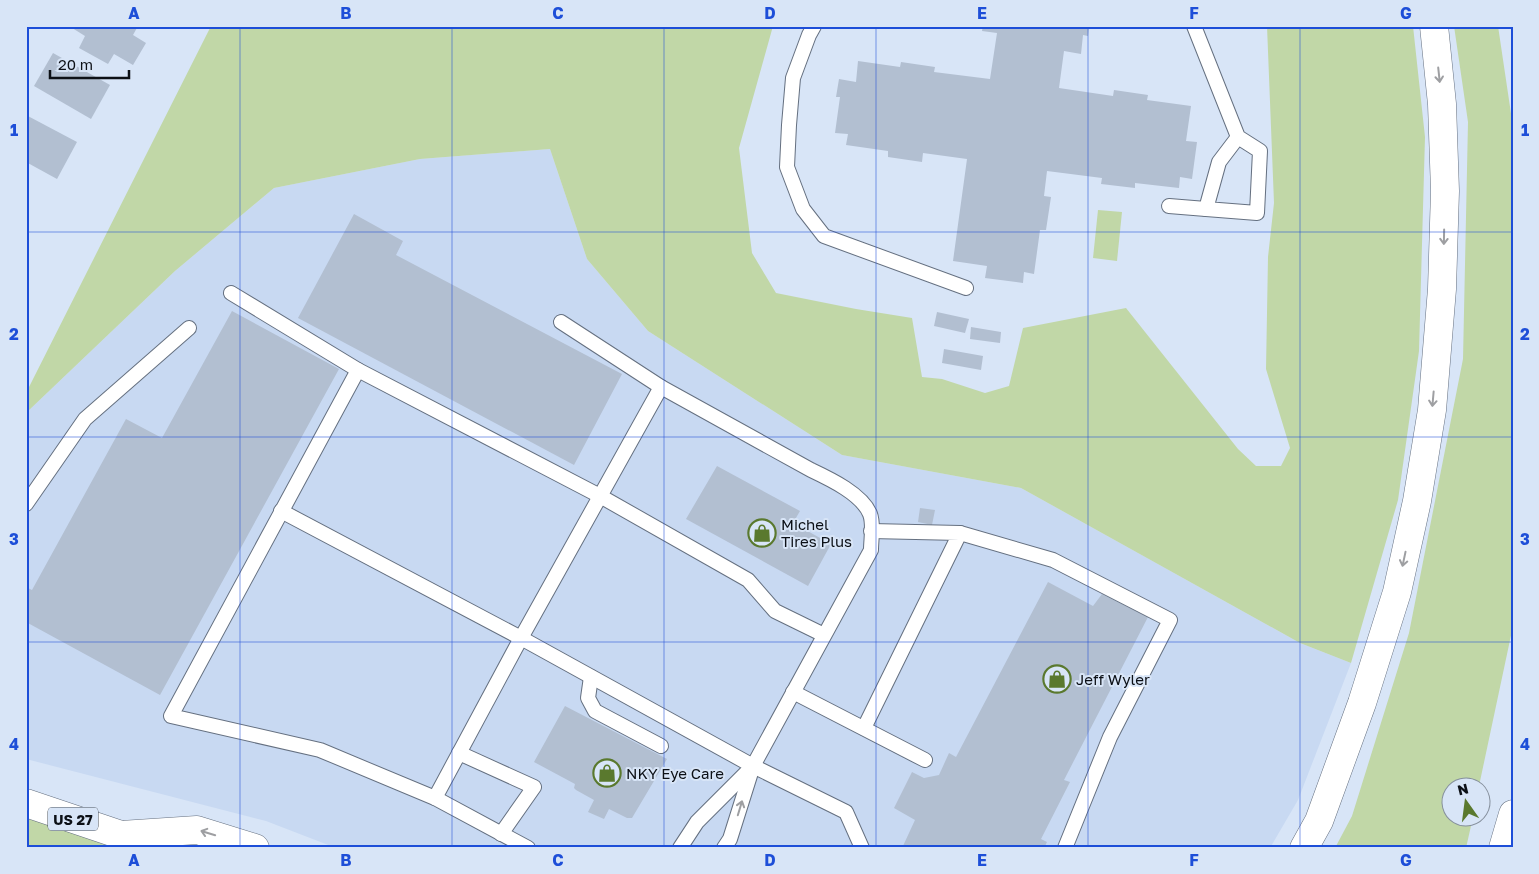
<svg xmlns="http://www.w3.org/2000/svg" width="1539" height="874" font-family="'Golos Text',sans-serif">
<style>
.built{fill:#c8d9f2}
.green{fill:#c1d7a7}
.building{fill:#b2bfd1}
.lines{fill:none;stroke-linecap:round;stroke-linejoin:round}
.lane-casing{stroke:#657080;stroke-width:16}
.primary-casing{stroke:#657080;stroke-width:29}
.highway-casing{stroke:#657080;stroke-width:29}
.lane{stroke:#fff;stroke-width:14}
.primary{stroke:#fff;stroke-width:28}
.highway{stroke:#fff;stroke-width:28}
.oneway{stroke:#9e9fa2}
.grid{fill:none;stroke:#1d4ed8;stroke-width:1;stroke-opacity:0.55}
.labels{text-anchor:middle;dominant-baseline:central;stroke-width:4;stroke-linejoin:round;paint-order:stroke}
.shield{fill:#d8e5f7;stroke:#49505a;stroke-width:1}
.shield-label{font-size:14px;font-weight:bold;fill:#0c1016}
.poi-label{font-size:15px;fill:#0c1016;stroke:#d8e5f7;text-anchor:start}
.neatline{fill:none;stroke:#1d4ed8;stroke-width:2}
.grid-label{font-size:16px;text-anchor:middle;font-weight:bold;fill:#1d4ed8}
</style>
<rect width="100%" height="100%" fill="#d8e5f7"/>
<!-- built -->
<polygon class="built" points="550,149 587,259 648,331 842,455 1021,488 1300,643 1351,663 1298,800 1270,848 336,848 266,821 26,759 26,413 175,271 274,188 420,159"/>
<!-- green -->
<g class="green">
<polygon points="211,26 773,26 739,148 752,253 776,293 856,309 912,318 922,377 942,379 985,393 1009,386 1023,328 1126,308 1238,449 1256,466 1281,466 1290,448 1266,369 1268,257 1274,203 1267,26 1413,26 1425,137 1419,351 1398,500 1351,663 1300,643 1021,488 842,455 648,331 587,259 550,149 420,159 274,188 175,271 26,413 26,393"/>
<polygon points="1454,26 1498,26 1513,127 1513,626 1479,786 1452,786 1452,816 1473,817 1466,848 1335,848 1352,816 1409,633 1463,359 1468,122"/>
<polygon points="1098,210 1122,212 1117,261 1093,258"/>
<polygon points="26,803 147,848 26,848"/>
</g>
<!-- building -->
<g class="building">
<polygon points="69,26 138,26 133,35 146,43 133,65 114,54 108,64 79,48 85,36"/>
<polygon points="983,26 1089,26 1088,36 1083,35 1081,54 1064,51 1059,88 1113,96 1114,90 1148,95 1147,100 1191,106 1186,141 1197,142 1192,179 1180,177 1179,188 1135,183 1135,188 1101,184 1102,178 1047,171 1044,196 1051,197 1046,230 1040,230 1034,274 1024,272 1023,283 985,278 987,266 953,261 967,159 923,153 922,162 888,157 888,151 846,145 848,134 835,133 840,97 836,97 839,79 856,82 858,61 900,67 901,62 935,67 934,72 990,79 997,33 982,31"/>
<polygon points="53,53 110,85 91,119 34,86"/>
<polygon points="26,115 77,142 57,179 26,162"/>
<polygon points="354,214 403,241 396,255 622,374 574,465 298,318"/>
<polygon points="232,311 339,369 160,695 26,622 26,587 32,590 126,419 162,438"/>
<polygon points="937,312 969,319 965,333 934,326"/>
<polygon points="971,327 1001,332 1000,343 970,339"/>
<polygon points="944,349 983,356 981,370 942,363"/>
<polygon points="717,466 800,511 793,523 831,544 808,586 686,519"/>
<polygon points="920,508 935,510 932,525 918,522"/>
<polygon points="1048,582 1093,606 1102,594 1148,617 1064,780 1070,782 1041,839 1047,842 1044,848 905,848 903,846 915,820 894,808 912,772 924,778 939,775 949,753 956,757"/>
<polygon points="565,706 667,759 632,818 627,818 609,809 604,819 588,812 594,800 576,790 574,788 575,784 534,762"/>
</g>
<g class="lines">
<!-- lane casing -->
<g class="lane-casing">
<g id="lane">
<polyline points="814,26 809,35 793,78 789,125 787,167 803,209 824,236 966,288"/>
<polyline points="1194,26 1238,137 1260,151 1257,213 1206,209 1219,162 1238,137"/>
<polyline points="1169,206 1206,209"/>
<polyline points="231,293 358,370"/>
<polyline points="561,322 661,387"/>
<polyline points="26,504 85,419 189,328"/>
<polyline points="281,511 521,638 753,766 846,812 862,848"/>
<polyline points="960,533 1053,560 1170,620 1110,737 1065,848"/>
<polyline points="591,677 588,698 595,711 661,746"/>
<polyline points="793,692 925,760"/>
<polyline points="864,728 960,533 871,531"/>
<polyline points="459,753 534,787 501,834"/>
<path d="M435,798L521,638L661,387L811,470C830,479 862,494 870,514C874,524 871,539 871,550L753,766L730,839L724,848"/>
<polyline points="528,848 435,798 320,750 171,716 358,370 600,496 748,580 775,611 824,635"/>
<polyline points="680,848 697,822 750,769"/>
</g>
</g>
<!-- primary casing -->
<g class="primary-casing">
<g id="primary">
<polyline points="26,803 121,835 136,843"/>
<polyline points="121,835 197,830 255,848"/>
</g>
</g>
<!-- highway casing -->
<g class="highway-casing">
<g id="highway">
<polyline points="1304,848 1319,821 1362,703 1397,592 1417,501 1432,410 1442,289 1445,191 1442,104 1434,26"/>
<polyline points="1503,848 1513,814"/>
</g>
</g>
<!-- lane -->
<use href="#lane" class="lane"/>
<!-- primary -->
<use href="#primary" class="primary"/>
<!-- highway -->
<use href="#highway" class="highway"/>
</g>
<!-- one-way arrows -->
<defs><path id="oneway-shaft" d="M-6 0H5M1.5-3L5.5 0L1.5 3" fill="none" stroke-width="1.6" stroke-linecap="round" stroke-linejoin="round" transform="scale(1.25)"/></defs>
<g class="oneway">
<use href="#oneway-shaft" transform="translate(1439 75) rotate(84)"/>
<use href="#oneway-shaft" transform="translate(1444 237) rotate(91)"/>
<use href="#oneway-shaft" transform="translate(1433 399) rotate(95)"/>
<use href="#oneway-shaft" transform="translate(1404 559) rotate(102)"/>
<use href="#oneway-shaft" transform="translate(740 808) rotate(-73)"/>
<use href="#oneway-shaft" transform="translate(208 833) rotate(-163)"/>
</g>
<!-- grid -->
<path class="grid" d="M240,26V848M452,26V848M664,26V848M876,26V848M1088,26V848M1300,26V848M26,232H1513M26,437H1513M26,642H1513"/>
<!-- icons -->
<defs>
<g id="shop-ring" transform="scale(1.4375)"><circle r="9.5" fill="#d8e5f7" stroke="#5a792e" stroke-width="1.5"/><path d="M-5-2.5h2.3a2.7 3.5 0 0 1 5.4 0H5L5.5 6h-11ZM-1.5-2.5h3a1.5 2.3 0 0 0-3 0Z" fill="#5a792e"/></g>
</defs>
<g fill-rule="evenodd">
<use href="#shop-ring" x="762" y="533"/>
<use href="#shop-ring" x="1057" y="679"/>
<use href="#shop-ring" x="607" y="773"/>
</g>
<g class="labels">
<!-- shield labels -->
<rect class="shield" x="48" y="807.5" width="50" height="23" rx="4"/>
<g class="shield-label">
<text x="73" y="819">US 27</text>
</g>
<!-- poi labels -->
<g class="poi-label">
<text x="781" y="524">Michel<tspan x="781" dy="17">Tires Plus</tspan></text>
<text x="1076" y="679">Jeff Wyler</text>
<text x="626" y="773">NKY Eye Care</text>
</g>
</g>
<!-- border -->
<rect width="1539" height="874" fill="none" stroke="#d8e5f7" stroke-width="55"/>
<!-- north arrow -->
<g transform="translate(1466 802) rotate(346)"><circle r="24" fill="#d8e5f7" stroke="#86909d"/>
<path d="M0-4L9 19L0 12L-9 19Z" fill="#5a792e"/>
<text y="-8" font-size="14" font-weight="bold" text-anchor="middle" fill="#0c1016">N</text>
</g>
<!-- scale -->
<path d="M50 70v8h79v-8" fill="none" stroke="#0c1016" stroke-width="2.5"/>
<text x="58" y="70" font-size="15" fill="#0c1016" stroke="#d8e5f7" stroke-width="4" paint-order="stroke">20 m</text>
<rect x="28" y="28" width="1484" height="818" class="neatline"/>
<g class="grid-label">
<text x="134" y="19">A</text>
<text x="346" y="19">B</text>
<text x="558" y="19">C</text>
<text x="770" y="19">D</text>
<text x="982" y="19">E</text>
<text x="1194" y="19">F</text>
<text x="1406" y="19">G</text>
<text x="14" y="136">1</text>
<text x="1525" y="136">1</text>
<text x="14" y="340">2</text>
<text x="1525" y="340">2</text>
<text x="14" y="545">3</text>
<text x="1525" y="545">3</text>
<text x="14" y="750">4</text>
<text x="1525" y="750">4</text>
<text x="134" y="866">A</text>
<text x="346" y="866">B</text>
<text x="558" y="866">C</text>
<text x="770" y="866">D</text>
<text x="982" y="866">E</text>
<text x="1194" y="866">F</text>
<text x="1406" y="866">G</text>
</g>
</svg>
